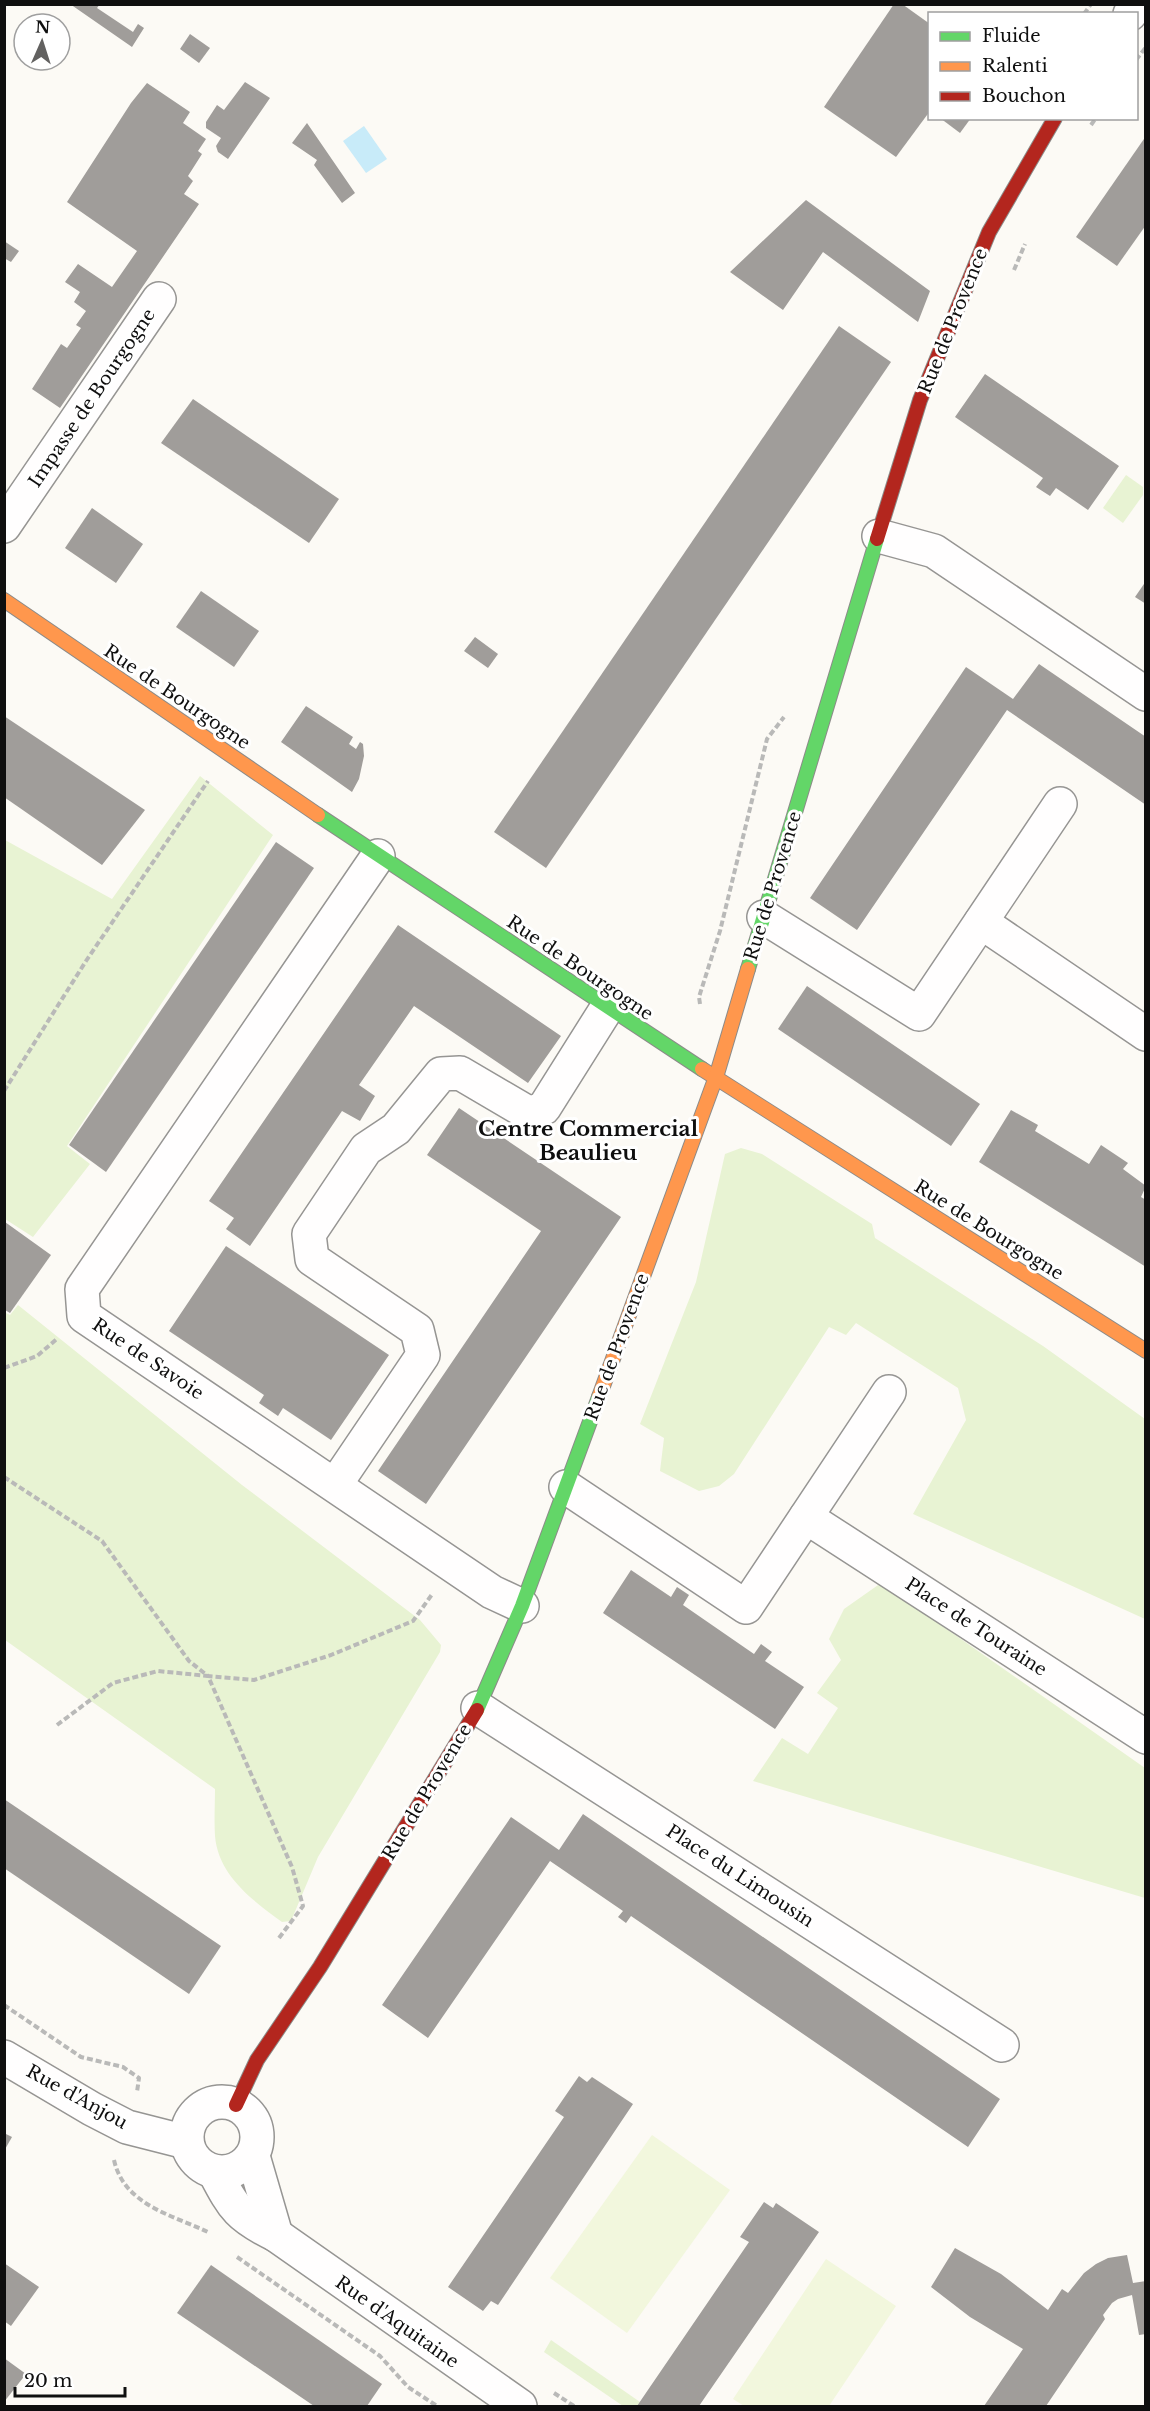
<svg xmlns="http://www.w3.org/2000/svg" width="1150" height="2411" font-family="'Libre Baskerville',serif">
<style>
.green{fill:#e8f3d3}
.pitch{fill:#f2f7dd}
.water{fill:#c8ebf9}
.building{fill:#a09d9a}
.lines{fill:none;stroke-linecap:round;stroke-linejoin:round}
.street-casing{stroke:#969593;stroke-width:36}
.fast-casing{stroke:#8c8b89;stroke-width:16}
.slow-casing{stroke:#8c8b89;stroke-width:16}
.jam-casing{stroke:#8c8b89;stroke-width:16}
.path{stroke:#b9b9b8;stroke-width:4;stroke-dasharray:6 3;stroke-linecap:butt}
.street{stroke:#fffefe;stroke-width:33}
.fast{stroke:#63d668;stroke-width:14}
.slow{stroke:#ff974d;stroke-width:14}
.jam{stroke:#b3261e;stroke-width:14}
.labels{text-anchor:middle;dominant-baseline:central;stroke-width:6;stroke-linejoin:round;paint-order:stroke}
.street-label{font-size:18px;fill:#0f0f0f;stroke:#fff}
.quarter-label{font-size:21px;font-weight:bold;fill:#0f0f0f;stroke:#fff}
</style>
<rect width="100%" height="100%" fill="#fcfaf5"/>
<!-- green -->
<g class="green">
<polygon points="1126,475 1143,487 1143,495 1123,523 1103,508"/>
<polygon points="200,776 273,835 67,1146 90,1164 33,1237 5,1219 5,840 112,899"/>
<polygon points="741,1148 762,1154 872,1224 875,1238 1043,1346 1145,1419 1145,1619 913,1514 966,1420 958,1388 856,1323 846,1335 829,1327 734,1474 719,1486 699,1491 660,1471 664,1438 640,1424 696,1282 725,1154"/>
<path d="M18,1305L242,1485L420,1620L441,1645L440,1652L318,1857L291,1921L282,1922C253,1901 218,1875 215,1836C214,1820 215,1804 215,1789L5,1640L4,1312L10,1315Z"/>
<polygon points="881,1583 1145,1768 1145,1898 753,1781 782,1738 808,1754 838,1708 817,1693 841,1660 829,1639 844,1609"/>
<polygon points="551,2340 640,2402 637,2406 623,2406 544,2352"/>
</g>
<!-- pitch -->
<g class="pitch">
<polygon points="652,2135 730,2190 627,2333 550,2278"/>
<polygon points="826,2259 896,2306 829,2406 744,2406 733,2399"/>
</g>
<!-- water -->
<polygon class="water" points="364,126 387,159 366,173 343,141"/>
<!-- building -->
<g class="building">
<polygon points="70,4 100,4 97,8 133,32 138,24 144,28 132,47"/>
<polygon points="894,4 902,4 930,24 930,111 896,157 824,107"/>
<polygon points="190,34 210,48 199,63 180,49"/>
<polygon points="245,82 270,98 228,159 218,152 216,146 221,138 206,128 206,122 217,105 224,110"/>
<polygon points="147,83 190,112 183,123 206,139 198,151 202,154 188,176 193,181 184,194 199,204 60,408 32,389 61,344 67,348 81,328 76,325 86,311 74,302 80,292 65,282 78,264 112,287 137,251 67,202 131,103"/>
<polygon points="940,118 971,118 960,133"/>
<polygon points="307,123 355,193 342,203 314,165 317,160 292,143"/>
<polygon points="1146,136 1146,225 1117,266 1076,237"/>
<polygon points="806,200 930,291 918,322 823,252 783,310 730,272"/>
<polygon points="4,241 19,251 11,262 4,258"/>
<polygon points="839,326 891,362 546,868 494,832"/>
<polygon points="985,374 1119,466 1088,510 1056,488 1050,496 1036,487 1043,478 955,417"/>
<polygon points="193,399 339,499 309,543 161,443"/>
<polygon points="92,508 143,544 116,583 65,548"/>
<polygon points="1146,581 1146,604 1135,597"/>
<polygon points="201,591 259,631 234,667 176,627"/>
<polygon points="475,637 498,654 488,668 464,651"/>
<polygon points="1039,664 1146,737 1146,805 1007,710 857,930 810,898 966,667 1013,699"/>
<polygon points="306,706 353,737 349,744 356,749 360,742 363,744 364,756 359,779 352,792 281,742"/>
<polygon points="4,716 145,810 102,865 4,797"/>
<polygon points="276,842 314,868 106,1172 69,1145"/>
<polygon points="398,925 561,1036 528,1083 414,1006 359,1085 375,1096 360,1121 342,1111 250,1246 226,1229 234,1218 209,1201"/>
<polygon points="807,986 980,1104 951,1146 778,1029"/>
<polygon points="459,1108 621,1217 426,1504 378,1471 541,1231 427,1155"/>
<polygon points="1011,1110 1038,1125 1035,1131 1089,1164 1101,1145 1128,1163 1123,1169 1146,1186 1141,1197 1146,1200 1146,1267 979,1162"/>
<polygon points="5,1222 51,1255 10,1313 5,1310"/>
<polygon points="226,1246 389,1355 331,1440 283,1408 278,1416 259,1403 264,1395 169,1331"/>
<polygon points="631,1570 671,1597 677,1587 689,1595 683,1605 754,1654 761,1644 772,1652 765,1661 804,1687 775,1729 603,1613"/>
<polygon points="4,1799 221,1946 189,1994 4,1868"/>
<polygon points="583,1814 1000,2099 968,2147 631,1916 626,1923 618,1917 623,1911 550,1861 428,2038 382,2005 511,1817 559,1850"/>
<polygon points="579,2076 587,2082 592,2077 633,2104 498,2305 491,2301 483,2311 448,2287 564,2117 555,2111"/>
<polygon points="4,2133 12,2137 4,2151"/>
<polygon points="764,2202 773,2208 776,2203 819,2232 699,2406 637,2406 749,2242 740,2237"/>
<polygon points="955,2248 1001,2274 1048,2310 1062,2289 1068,2293 1084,2273 1096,2264 1108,2258 1127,2255 1133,2283 1146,2281 1146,2334 1139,2335 1132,2295 1118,2299 1112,2303 1103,2315 1105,2319 1046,2406 984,2406 1023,2349 970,2317 931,2287"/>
<polygon points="4,2263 39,2287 11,2326 4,2321"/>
<polygon points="211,2265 382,2384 367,2406 314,2406 177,2313"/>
<polygon points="4,2358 26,2374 4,2402"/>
</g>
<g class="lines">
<!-- street casing -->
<g class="street-casing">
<g id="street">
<polyline points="1130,14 1137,4"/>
<polyline points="4,526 159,299"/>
<polyline points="879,536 934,551 1146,694"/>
<polyline points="378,856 82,1289 84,1316 492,1592 522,1606"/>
<polyline points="764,917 919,1014 1060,804"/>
<polyline points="981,922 1146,1034"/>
<polyline points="335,1485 423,1355 417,1330 312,1259 309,1234 366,1149 396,1129 441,1074 460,1073 530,1114 544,1108 607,1008"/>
<polyline points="566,1487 746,1607 889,1392"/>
<polyline points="806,1517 1146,1737"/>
<polyline points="478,1708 1002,2045"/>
<polyline points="4,2057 92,2109 127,2127 186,2142"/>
<circle cx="222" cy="2137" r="35"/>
<polyline points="253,2156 276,2235"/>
<path d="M215,2173C234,2209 239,2217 276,2235L520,2406"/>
</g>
</g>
<!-- fast casing -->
<g class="fast-casing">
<g id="fast">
<polyline points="318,815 702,1069"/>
<polyline points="748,969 877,539"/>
<polyline points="477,1710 522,1606 599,1397"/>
</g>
</g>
<!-- slow casing -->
<g class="slow-casing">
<g id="slow">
<polyline points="4,600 318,815"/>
<polyline points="702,1069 1146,1351"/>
<polyline points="599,1397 717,1074 748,969"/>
</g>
</g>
<!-- jam casing -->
<g class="jam-casing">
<g id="jam">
<polyline points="877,539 920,400 989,232 1055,118"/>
<polyline points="236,2105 257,2060 320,1967 477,1710"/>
</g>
</g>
<!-- path -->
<g class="path">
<polyline points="1084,14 1091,4"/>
<polyline points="1136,60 1146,47"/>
<polyline points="1091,125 1096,118"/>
<polyline points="1014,270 1025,244"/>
<polyline points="700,1004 699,997 720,931 767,739 784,717"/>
<polyline points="4,1091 86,961 208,781"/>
<polyline points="4,1368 37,1356 58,1338"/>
<polyline points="4,1477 102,1541 189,1661 208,1676 254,1680 331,1655 413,1621 433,1593"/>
<polyline points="57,1725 113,1683 158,1671 208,1676 292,1867 303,1906 279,1938"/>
<polyline points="4,2005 81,2057 123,2067 139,2078 137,2092"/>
<path d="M114,2160C124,2205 172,2215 208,2232"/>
<polyline points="237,2257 380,2356 408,2387 437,2406"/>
<polyline points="554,2393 574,2406"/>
</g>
<!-- street -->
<use href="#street" class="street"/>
<!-- fast -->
<use href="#fast" class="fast"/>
<!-- slow -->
<use href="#slow" class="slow"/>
<!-- jam -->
<use href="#jam" class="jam"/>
</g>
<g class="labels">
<!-- street labels -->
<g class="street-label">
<text transform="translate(953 321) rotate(-68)">Rue de Provence</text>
<text transform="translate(92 398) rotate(-56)">Impasse de Bourgogne</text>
<text transform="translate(177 697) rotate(34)">Rue de Bourgogne</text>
<text transform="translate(773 886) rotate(-73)">Rue de Provence</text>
<text transform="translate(580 968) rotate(34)">Rue de Bourgogne</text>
<text transform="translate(989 1230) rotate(32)">Rue de Bourgogne</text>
<text transform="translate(617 1347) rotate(-70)">Rue de Provence</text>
<text transform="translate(148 1359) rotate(34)">Rue de Savoie</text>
<text transform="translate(976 1627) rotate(33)">Place de Touraine</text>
<text transform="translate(427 1792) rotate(-59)">Rue de Provence</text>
<text transform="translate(740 1876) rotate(33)">Place du Limousin</text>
<text transform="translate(77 2097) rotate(29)">Rue d'Anjou</text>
<text transform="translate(397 2322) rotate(35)">Rue d'Aquitaine</text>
</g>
<!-- quarter labels -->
<g class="quarter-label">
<text x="588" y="1129">Centre Commercial<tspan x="588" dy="24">Beaulieu</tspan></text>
</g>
</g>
<!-- border -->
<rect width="1150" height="2411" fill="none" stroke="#0f0f0f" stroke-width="12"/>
<!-- legend -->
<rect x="928" y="12" width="210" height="108" fill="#ffffff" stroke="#9f9f9f" stroke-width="1.5"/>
<rect x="940" y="32" width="30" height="9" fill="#63d668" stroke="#9f9f9f" stroke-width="1.5"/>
<text x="982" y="42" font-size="18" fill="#0f0f0f">Fluide</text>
<rect x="940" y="62" width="30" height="9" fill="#ff974d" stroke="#9f9f9f" stroke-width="1.5"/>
<text x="982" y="72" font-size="18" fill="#0f0f0f">Ralenti</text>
<rect x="940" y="92" width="30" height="9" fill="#b3261e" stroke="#9f9f9f" stroke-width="1.5"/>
<text x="982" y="102" font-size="18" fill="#0f0f0f">Bouchon</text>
<!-- north arrow -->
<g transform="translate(42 42) rotate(3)"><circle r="28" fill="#ffffff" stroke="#9f9f9f" stroke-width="1.5"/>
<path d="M0-4.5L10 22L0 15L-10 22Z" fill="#626160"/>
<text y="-9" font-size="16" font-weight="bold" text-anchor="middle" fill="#0f0f0f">N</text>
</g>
<!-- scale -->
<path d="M15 2387v9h110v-9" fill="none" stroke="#0f0f0f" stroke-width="3"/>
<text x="24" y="2387" font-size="18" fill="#0f0f0f" stroke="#ffffff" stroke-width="4.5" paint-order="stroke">20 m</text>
</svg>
